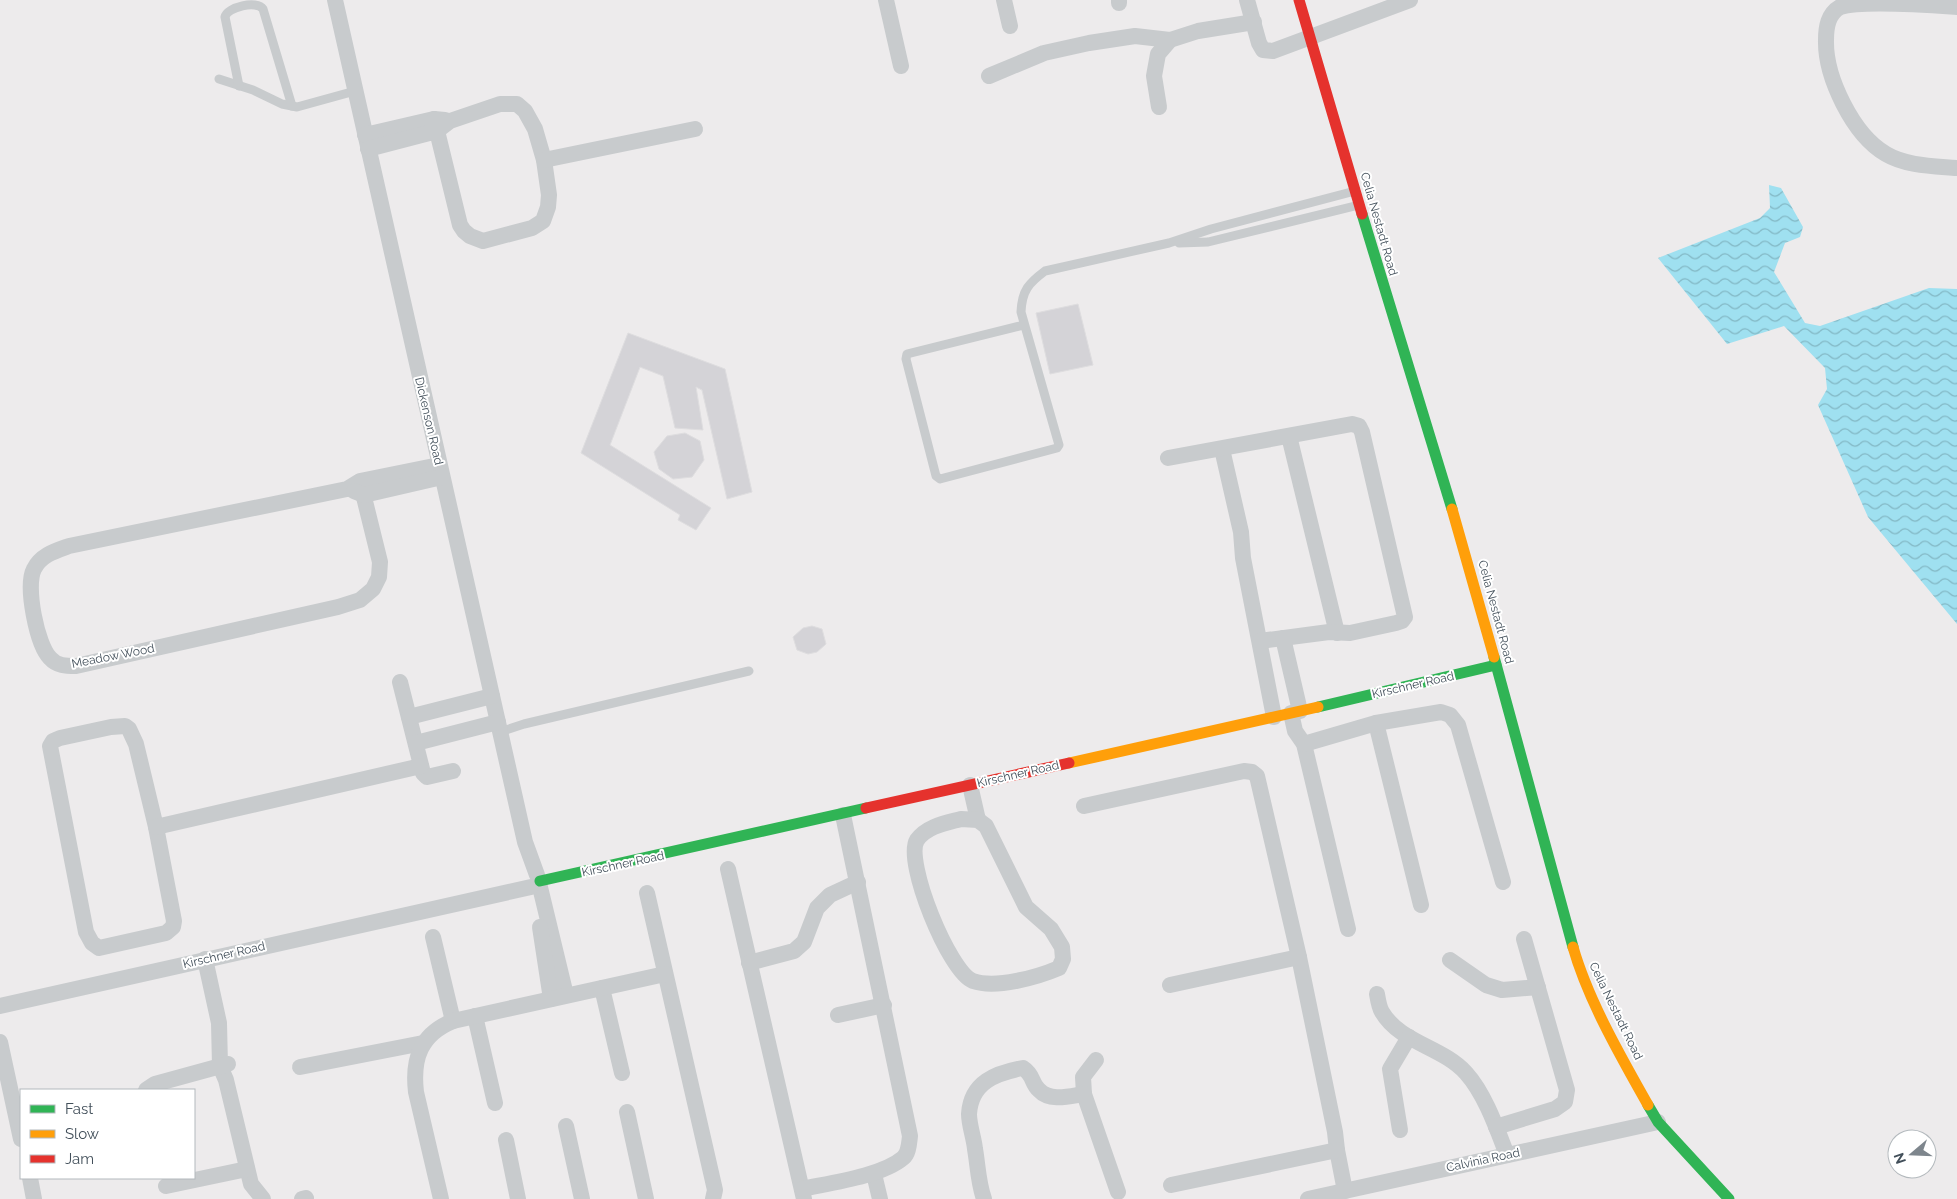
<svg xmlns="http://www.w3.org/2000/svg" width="1957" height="1199" font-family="Raleway,sans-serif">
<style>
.water{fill:url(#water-waves)}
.building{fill:#d4d3d7;stroke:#dedddf}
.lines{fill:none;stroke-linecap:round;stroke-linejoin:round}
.lane{stroke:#c8cbcd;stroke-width:9}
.street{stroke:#c8cbcd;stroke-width:16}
.fast{stroke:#30b455;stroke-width:11}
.slow{stroke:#ff9f0a;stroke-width:11}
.jam{stroke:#e5322d;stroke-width:11}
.labels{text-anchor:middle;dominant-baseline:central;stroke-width:4;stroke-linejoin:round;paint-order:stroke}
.street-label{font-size:12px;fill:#424f5a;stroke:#fff}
</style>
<defs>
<pattern id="water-waves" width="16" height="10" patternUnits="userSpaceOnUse" patternTransform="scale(1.25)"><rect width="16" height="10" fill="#9fe0f0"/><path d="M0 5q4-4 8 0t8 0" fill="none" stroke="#83b8c5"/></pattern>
</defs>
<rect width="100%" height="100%" fill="#edebec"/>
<!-- water -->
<polygon class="water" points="1769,185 1781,188 1803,227 1800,237 1785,243 1774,272 1805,323 1820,326 1929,288 1957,289 1957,624 1868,517 1818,405 1827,389 1825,368 1784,326 1727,344 1658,258 1760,218 1770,208"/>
<!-- building -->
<g class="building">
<polygon points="1078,304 1093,365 1050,374 1036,313"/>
<polygon points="628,333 725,369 752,492 727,499 702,390 696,387 703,430 675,428 663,376 640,367 610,445 711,508 696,530 678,520 680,515 581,453"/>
<polygon points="685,433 700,441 704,460 692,477 673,479 659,469 654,452 667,436"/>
<polygon points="812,626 822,629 826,644 817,652 808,654 797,650 793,637 803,628"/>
</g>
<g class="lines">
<!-- lane -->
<g class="lane">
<polyline points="219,79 253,90 282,104 297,107 355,91"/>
<path d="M239,86L225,17C227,7 257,0 263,9L292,106"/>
<polyline points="1179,243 1208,242 1359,205"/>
<path d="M1024,325L907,354L906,359L936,476L940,479L1057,448L1059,445L1021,312C1022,290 1029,283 1045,271L1169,243L1211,229L1355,191"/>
<polyline points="500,732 524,724 749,671"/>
</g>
<!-- street -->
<g class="street">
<polyline points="335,0 525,842 537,875"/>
<polyline points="886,0 901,66"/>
<polyline points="1004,0 1010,26"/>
<polyline points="1119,0 1119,3"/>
<polyline points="1247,0 1259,43 1263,50 1273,51 1410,0"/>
<path d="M1957,7C1929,5 1863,0 1840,7C1828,14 1826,27 1826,40C1825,77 1853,135 1886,154C1906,166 1934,166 1957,168"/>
<polyline points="989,76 1044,53 1089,43 1135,36 1170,40"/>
<polyline points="1159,107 1154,76 1158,54 1170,40 1198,31 1254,22"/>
<polyline points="365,135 434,119 445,120"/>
<polyline points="368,149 437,131 450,121 500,104 517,104 525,111 535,129 544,160 549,195 548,207 543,221 532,228 483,241 470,236 464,231 460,225 437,131 434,119"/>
<polyline points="544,160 695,129"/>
<polyline points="1289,436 1337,633"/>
<polyline points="1222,449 1241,532 1243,558 1274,717"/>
<polyline points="1168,458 1352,424 1359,426 1362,432 1405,617 1402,621 1396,623 1350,633 1329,632 1260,641"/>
<path d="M360,481L380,562L379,577L373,589L360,600L338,607L76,666C66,666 57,666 50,658C37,645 25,586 34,569C41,555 55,551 69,546L347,489L360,481L439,465"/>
<polyline points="354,491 364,495 442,477"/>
<polyline points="1283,638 1300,711"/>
<polyline points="400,682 423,773 427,777 453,771"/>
<polyline points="1291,713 1295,731 1304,744 1348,929"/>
<polyline points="409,717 492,696"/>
<polyline points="1376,723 1421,905"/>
<polygon points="125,726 129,729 136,744 156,827 174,921 173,927 166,933 99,948 92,943 86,932 50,746 53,741 60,738 111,727"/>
<polyline points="416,743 498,722"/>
<polyline points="1304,744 1376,723 1441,712 1450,715 1458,725 1503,882"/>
<polyline points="970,785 978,820"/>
<polyline points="1084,806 1244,771 1252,772 1257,776 1299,957 1335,1132 1337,1150 1345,1191"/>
<path d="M961,819L978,820L986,826L1026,907L1051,929L1062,947L1063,959L1059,968C1038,977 996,989 973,981C949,972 904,861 917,840C927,826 946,823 961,819Z"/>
<polyline points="156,827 421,766"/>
<polyline points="728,869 804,1199"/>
<polyline points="539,883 566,995"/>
<polyline points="647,893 715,1190 713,1199"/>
<polyline points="540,927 551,999"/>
<polyline points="433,937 453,1021"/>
<polyline points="205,959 219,1023 220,1066 226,1080 251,1184 263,1199"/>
<polyline points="1450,960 1486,985 1502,990 1538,987"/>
<polyline points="749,963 794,951 804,942 817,908 830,895 858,882"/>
<polyline points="1170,985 1299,957"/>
<polyline points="602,988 622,1073"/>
<path d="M1377,994C1378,1000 1379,1007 1382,1012C1400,1043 1443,1047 1466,1073C1485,1094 1497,1129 1507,1155"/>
<polyline points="0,1006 531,887"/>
<polyline points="838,1015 884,1005"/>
<polyline points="475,1016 495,1103"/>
<polyline points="0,1042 21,1139"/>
<polyline points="300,1067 423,1043"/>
<polyline points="146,1090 155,1084 228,1064"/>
<polyline points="1084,1094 1083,1077 1096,1060"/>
<polyline points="627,1112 646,1199"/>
<polyline points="566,1126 582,1199"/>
<polyline points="1496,1127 1555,1109 1565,1102 1567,1090 1524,939"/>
<polyline points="1400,1130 1390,1069 1409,1037"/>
<polyline points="506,1140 518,1199"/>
<polyline points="874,1174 880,1199"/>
<polyline points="30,1178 34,1199"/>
<polyline points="1171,1185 1337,1150"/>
<polyline points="166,1186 247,1169"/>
<path d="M802,1189C830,1183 882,1176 903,1158C909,1153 909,1143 910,1136L843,815"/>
<polyline points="302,1199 306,1198"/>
<path d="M441,1199L416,1092C412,1058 421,1034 453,1021L665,974"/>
<path d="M984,1199C978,1182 978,1166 975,1149C974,1138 969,1125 969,1114C971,1082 996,1073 1023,1068C1034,1075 1031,1083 1039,1090C1050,1102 1070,1096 1084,1094L1118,1192"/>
<polyline points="1308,1199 1658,1122"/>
</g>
<!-- fast -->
<g class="fast">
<polyline points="1362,214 1452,509"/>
<polyline points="1494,657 1573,947"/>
<polyline points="1318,707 1496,665"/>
<polyline points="540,881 866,808"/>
<polyline points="1648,1105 1658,1122 1729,1199"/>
</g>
<!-- slow -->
<g class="slow">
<polyline points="1452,509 1494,657"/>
<polyline points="1069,763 1318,707"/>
<path d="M1573,947C1588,1000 1621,1057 1648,1105"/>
</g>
<!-- jam -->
<g class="jam">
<polyline points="1299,0 1362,214"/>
<polyline points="866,808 1069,763"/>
</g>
</g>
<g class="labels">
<!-- street labels -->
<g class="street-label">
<text transform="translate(1379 224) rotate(74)">Celia Nestadt Road</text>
<text transform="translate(429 421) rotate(77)">Dickenson Road</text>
<text transform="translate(1496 612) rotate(75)">Celia Nestadt Road</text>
<text transform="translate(113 656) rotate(-11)">Meadow Wood</text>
<text transform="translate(1413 685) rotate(-13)">Kirschner Road</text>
<text transform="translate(1018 774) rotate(-13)">Kirschner Road</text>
<text transform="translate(623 864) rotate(-12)">Kirschner Road</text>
<text transform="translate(224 955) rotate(-13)">Kirschner Road</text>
<text transform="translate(1616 1011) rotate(64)">Celia Nestadt Road</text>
<text transform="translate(1483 1160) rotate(-12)">Calvinia Road</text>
</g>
</g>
<!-- legend -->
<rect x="20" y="1089" width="175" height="90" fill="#ffffff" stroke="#b3b9bd"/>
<rect x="30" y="1105" width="25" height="8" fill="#30b455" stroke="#b3b9bd"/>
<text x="65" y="1114" font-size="15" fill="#424f5a">Fast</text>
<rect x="30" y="1130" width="25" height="8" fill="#ff9f0a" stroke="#b3b9bd"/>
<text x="65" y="1139" font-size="15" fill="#424f5a">Slow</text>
<rect x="30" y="1155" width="25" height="8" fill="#e5322d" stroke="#b3b9bd"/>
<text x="65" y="1164" font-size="15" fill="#424f5a">Jam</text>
<!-- north arrow -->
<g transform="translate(1912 1154) rotate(251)"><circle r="24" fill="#ffffff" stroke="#b3b9bd"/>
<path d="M0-4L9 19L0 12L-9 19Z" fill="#7e868d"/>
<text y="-8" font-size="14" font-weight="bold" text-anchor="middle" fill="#424f5a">N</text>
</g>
</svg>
